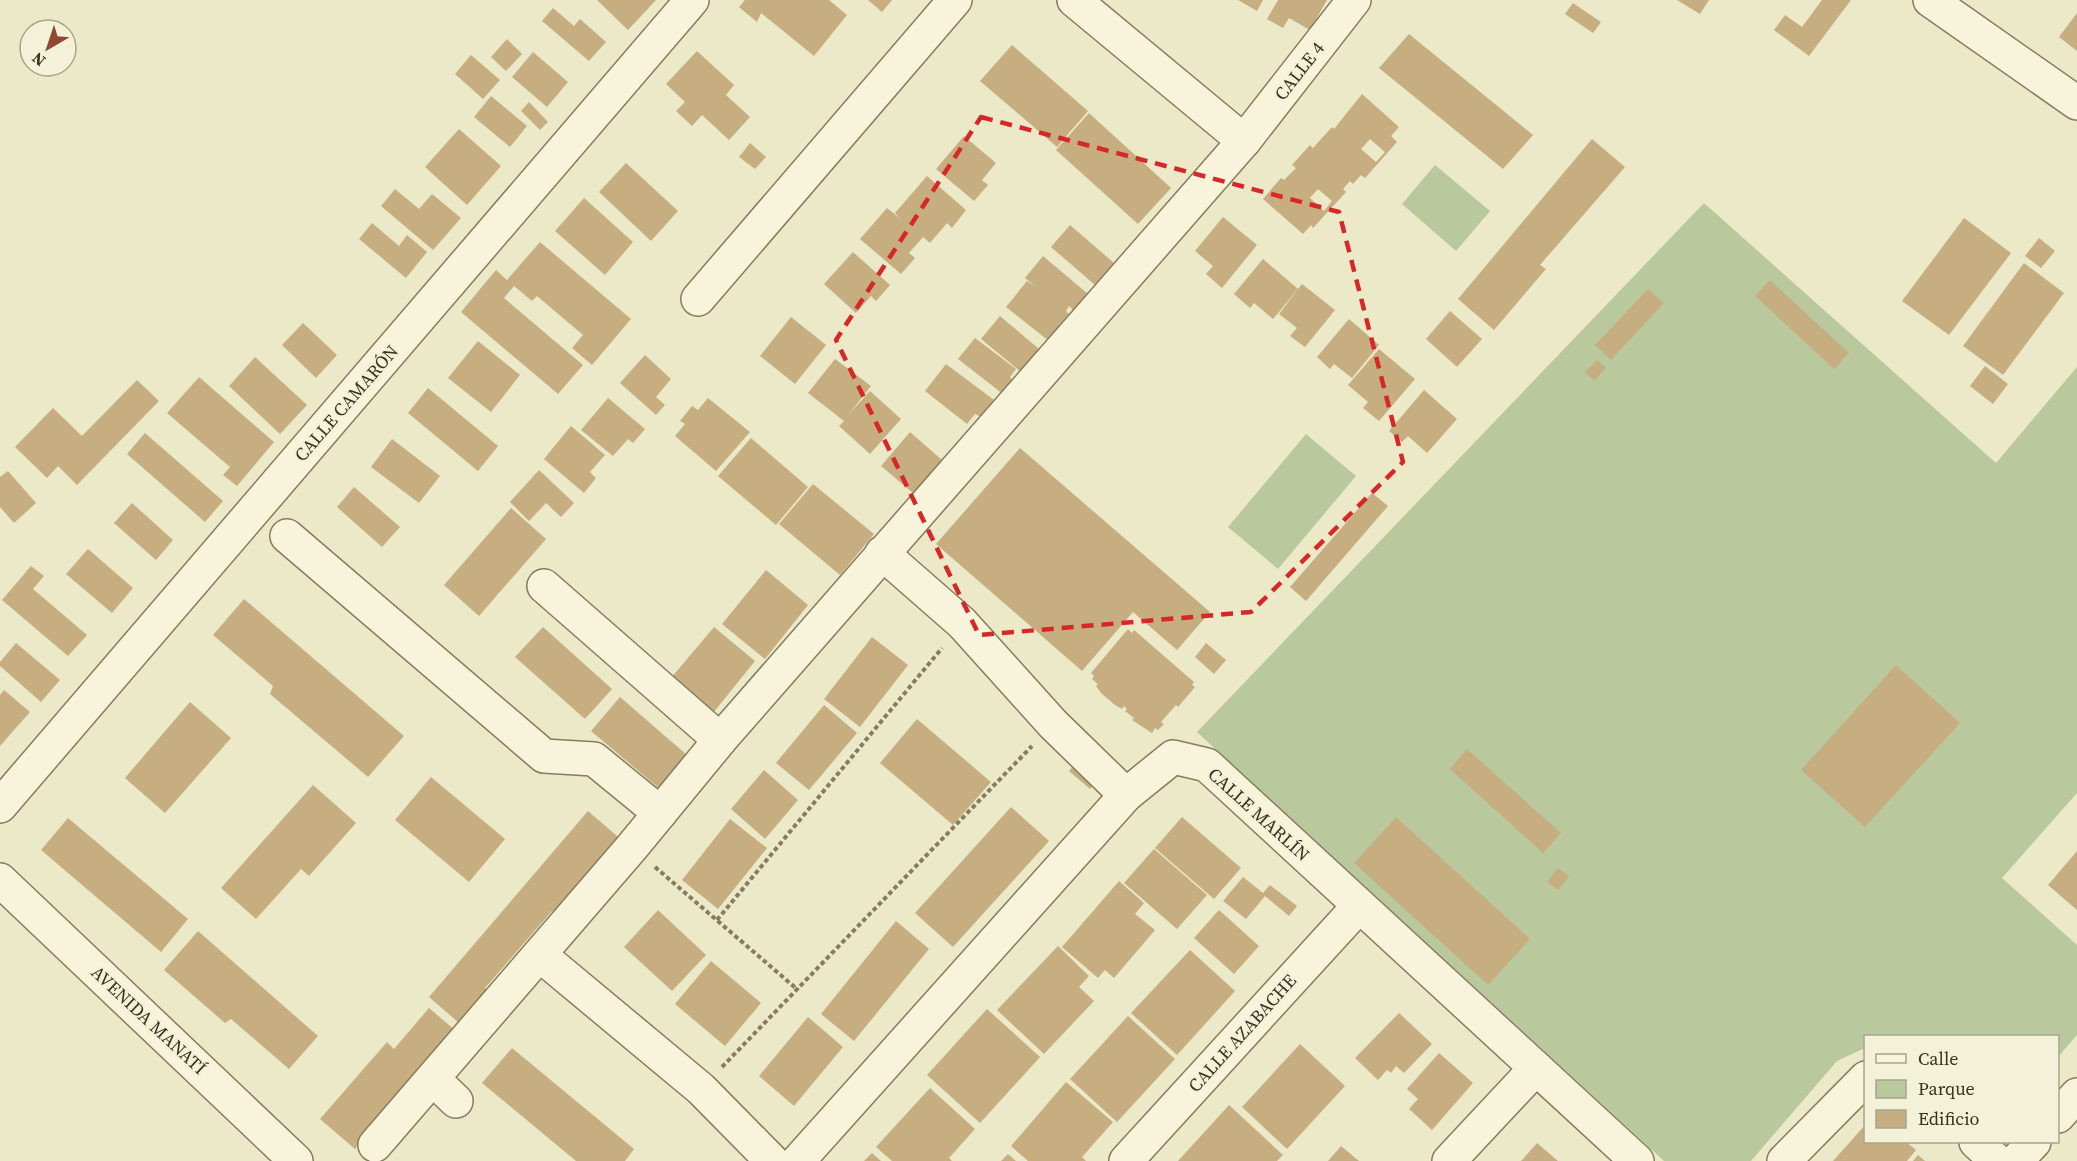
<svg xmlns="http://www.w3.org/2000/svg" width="2077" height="1161" font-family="'Source Serif 4',serif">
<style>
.green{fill:#bac99d}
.building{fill:#c6ae81;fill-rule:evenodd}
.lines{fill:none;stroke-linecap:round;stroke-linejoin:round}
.street-casing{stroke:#867c5f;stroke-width:36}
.path{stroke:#867c5f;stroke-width:4;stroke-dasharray:4.5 3;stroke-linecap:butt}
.street{stroke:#f7f4db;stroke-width:33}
.marked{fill:none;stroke:#d62828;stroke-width:4.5;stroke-dasharray:12 8;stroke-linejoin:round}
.labels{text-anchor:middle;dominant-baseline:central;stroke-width:5;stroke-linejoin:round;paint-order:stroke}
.street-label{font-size:18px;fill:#383121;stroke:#f3f1d7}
</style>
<rect width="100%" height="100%" fill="#ebe9c8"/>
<!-- green -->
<g class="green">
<polygon points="1435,165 1490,211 1456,251 1402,204"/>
<polygon points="1704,203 1996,463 2077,367 2077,793 2002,878 2077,945 2077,1035 2058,1057 2058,1036 1866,1036 1865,1048 1837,1061 1751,1161 1664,1161 1197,732"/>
<polygon points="1306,434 1356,476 1278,569 1228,527"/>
</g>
<!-- building -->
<g class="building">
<polygon points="597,0 656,0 628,30"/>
<polygon points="745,0 829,0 847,15 814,56 761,13 757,22 739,7"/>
<polygon points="868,0 892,0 882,12"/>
<polygon points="1238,0 1263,0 1257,11"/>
<polygon points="1278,0 1327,0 1310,30 1289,18 1283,28 1267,19"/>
<polygon points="1677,0 1709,0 1700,14"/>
<polygon points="1822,0 1851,0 1809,56 1774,30 1785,15 1802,27"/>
<polygon points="1573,3 1601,22 1593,33 1565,14"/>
<polygon points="553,8 574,26 580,19 606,42 589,61 542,21"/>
<polygon points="2077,13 2077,51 2059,37"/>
<polygon points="1409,34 1533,135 1503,169 1379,68"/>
<polygon points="507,39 522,54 506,71 491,57"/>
<polygon points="1012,45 1088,111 1057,147 980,81"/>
<polygon points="697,51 734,85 726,95 750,117 729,140 702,115 692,126 676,111 685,102 666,84"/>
<polygon points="533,52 568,82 547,107 512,77"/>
<polygon points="471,55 500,80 483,99 455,74"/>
<path d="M1362,94L1399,127L1391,136L1397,142L1365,178L1361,175L1353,184L1350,181L1343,189L1346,192L1313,228L1311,225L1303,234L1263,199L1281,178L1284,180L1296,168L1292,165L1310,145L1313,148L1332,127L1334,129ZM1370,139L1385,152L1376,162L1361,149ZM1318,189L1332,201L1324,211L1310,198Z"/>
<polygon points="491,96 527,126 510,147 474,117"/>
<polygon points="529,102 548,122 540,130 521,111"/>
<polygon points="1089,113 1171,188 1138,224 1056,150"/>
<polygon points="459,129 501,166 467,205 425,167"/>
<polygon points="964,136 996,163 982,180 988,185 974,201 936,169"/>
<polygon points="1592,139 1625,167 1540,265 1546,269 1494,330 1458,299"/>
<polygon points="750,143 766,157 755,169 739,157"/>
<polygon points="626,163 678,211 651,241 599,192"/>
<polygon points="927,176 966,210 952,228 947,223 930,243 923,237 909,253 915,258 901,274 860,239 887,208 902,220 895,213"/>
<polygon points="395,189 419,209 432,194 461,218 433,250 381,206"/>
<polygon points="584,198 633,242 605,275 555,231"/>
<polygon points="1223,217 1257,245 1222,288 1206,274 1213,266 1195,251"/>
<polygon points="1964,218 2011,253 1949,335 1902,301"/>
<polygon points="372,223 399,246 407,235 427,252 406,278 359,239"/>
<polygon points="1070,225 1114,263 1095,285 1051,247"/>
<polygon points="2039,238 2055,251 2041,268 2025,256"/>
<polygon points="540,242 631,319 592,365 572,348 583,335 537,296 532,301 514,286 504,298 583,365 558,394 461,312 496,270 507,280"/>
<polygon points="853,252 890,285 876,301 871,296 856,313 824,284"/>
<polygon points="1043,256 1088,294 1074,311 1069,306 1066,311 1069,314 1059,325 1065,330 1054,345 1006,307 1027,281 1036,287 1025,278"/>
<polygon points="1263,259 1298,289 1273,319 1254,303 1250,308 1234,294"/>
<polygon points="2024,263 2064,293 2003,375 1963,346"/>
<polygon points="1770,280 1849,353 1834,369 1755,296"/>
<polygon points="1302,284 1335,310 1305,347 1290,336 1297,328 1279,314"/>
<polygon points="1648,289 1664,303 1611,360 1595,345"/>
<polygon points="1450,311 1482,339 1457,367 1426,339"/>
<polygon points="1000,316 1045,354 1033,369 1027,364 1021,372 981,339"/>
<polygon points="791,317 826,345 795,384 760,356"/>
<polygon points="1349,319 1379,345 1352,378 1334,364 1330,369 1317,357"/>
<polygon points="303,323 337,355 316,378 282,345"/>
<polygon points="975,338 1016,369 1010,377 1013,381 1003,394 958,359"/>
<polygon points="478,341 520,375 491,412 448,378"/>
<polygon points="1379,349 1415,379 1379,421 1363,408 1368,402 1348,385"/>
<polygon points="645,355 671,379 656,397 665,405 656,415 620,383"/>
<polygon points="255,357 307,405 280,434 229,386"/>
<polygon points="835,359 871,386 849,414 870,391 901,419 870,454 839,426 844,421 808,393"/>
<polygon points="1597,360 1606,368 1594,381 1585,372"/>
<polygon points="946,364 994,400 981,417 975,414 967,424 925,391"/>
<polygon points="1985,366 2008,384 1993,404 1970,386"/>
<polygon points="199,377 274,442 237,486 223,475 230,467 167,413"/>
<polygon points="137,380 159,401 77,485 58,466 47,478 15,447 53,408 82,436"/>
<polygon points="428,388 498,446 478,471 408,413"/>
<polygon points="1424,390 1457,419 1427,453 1408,436 1402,442 1389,431"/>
<polygon points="608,398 645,429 633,443 628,439 613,456 581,430"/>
<polygon points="708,398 750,432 716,471 675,436 685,424 680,421 692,406 698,410"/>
<polygon points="571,426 605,455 590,472 596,478 584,493 544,459"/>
<polygon points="910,432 942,460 913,493 881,466"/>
<polygon points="145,433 223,501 205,522 127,454"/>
<polygon points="751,438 808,487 776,525 718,476"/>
<polygon points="392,439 440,476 419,503 371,467"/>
<polygon points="1020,448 1210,612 1177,650 1133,612 1082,671 936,544"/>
<polygon points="539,470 574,503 561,517 546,503 529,521 510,502"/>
<polygon points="8,471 36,503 14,523 0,507 0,477"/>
<polygon points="813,484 874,534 840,575 779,524"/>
<polygon points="354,487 400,527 382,547 337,507"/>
<polygon points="1372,493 1388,506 1306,601 1290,587"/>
<polygon points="132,503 173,540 156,560 114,523"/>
<polygon points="511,508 546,539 479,616 444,585"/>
<polygon points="88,549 133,588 112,613 66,574"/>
<polygon points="31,566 44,576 33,589 87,635 68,656 2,600"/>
<polygon points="766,570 808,605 765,659 722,624"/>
<polygon points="244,599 404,736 368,777 270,694 273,686 213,635"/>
<polygon points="543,627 612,689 585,719 515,657"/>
<polygon points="714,627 755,661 713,713 671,678"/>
<polygon points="1128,629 1132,633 1134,630 1194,682 1192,685 1195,687 1178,707 1176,705 1161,722 1164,724 1158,730 1155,728 1152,733 1132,720 1134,718 1125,711 1127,709 1124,706 1122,709 1115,705 1101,693 1096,686 1098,684 1092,679 1094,676 1091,673"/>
<polygon points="872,637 908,665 860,727 824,699"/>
<polygon points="16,643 60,680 41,702 0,666 0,662"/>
<polygon points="1206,643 1226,660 1214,674 1195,657"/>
<polygon points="1896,665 1960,723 1865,827 1801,770"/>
<polygon points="4,690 30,712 0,746 0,695"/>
<polygon points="620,697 695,762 667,795 591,731"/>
<polygon points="190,702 231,738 165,813 125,778"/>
<polygon points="824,705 857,733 809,790 776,763"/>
<polygon points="917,719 991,782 953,825 880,763"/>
<polygon points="1467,749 1561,833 1543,853 1450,769"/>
<polygon points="1080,759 1100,777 1090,789 1069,771"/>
<polygon points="764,770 798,800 765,839 731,809"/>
<polygon points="431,777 505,839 469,882 395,820"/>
<polygon points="313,785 356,823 309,876 301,869 256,919 221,888"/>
<polygon points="1011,807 1049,841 953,947 915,913"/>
<polygon points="588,811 624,842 559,917 552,911 485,988 495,996 466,1029 429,997"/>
<polygon points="1182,817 1241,868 1214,899 1155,848"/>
<polygon points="1396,817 1530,939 1488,985 1354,863"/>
<polygon points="68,818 188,919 161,952 41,850"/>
<polygon points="730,819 767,848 718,909 682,880"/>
<polygon points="1154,849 1207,895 1177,929 1124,883"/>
<polygon points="2077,851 2077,910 2048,885"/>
<polygon points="1558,868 1569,876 1558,890 1547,882"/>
<polygon points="1243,877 1263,893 1270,885 1297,906 1289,916 1265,896 1246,919 1223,901"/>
<polygon points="1119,881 1144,903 1135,914 1155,930 1114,978 1105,970 1098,978 1062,947"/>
<polygon points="658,910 706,955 672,991 624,947"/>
<polygon points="1219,910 1259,946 1234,974 1194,938"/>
<polygon points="896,921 929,949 854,1041 821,1014"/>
<polygon points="198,931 318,1036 289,1069 231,1019 225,1023 164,970"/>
<polygon points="1058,946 1089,976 1079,987 1094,1001 1044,1054 997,1010"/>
<polygon points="1190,950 1235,991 1177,1055 1131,1013"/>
<polygon points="711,961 761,1003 725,1046 675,1004"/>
<polygon points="429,1008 456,1031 355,1149 320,1119 387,1042 394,1049"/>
<polygon points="987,1009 1040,1057 980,1123 927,1075"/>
<polygon points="1399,1013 1432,1044 1404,1073 1396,1066 1391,1073 1387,1070 1378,1080 1355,1058"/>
<polygon points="1128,1016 1175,1059 1117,1122 1070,1079"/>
<polygon points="808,1017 843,1047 794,1106 759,1076"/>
<polygon points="1300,1044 1345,1086 1287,1149 1242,1107"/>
<polygon points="512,1048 634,1149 625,1161 576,1161 482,1083"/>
<polygon points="1439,1053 1473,1083 1432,1130 1409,1109 1418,1099 1407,1089"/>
<polygon points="1066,1082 1113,1122 1082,1157 1086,1161 1028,1161 1011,1146"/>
<polygon points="930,1088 975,1129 949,1158 952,1161 892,1161 876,1147"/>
<polygon points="1229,1105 1283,1155 1277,1161 1178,1161"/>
<polygon points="1866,1124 1866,1142 1906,1142 1916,1150 1907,1161 1833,1161"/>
<polygon points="1537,1143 1558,1161 1521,1161"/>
<polygon points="1341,1146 1359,1161 1328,1161"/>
<polygon points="872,1153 881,1161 864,1161"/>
<polygon points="1008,1154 1016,1161 1001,1161"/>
<polygon points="1918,1155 1925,1161 1913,1161"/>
</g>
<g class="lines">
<!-- street casing -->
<g class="street-casing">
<g id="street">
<polyline points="1074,0 1244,141"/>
<polyline points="1930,0 2077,103"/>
<polyline points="698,299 955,0"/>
<polyline points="287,536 544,756 594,759 660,813"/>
<polyline points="882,553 962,623 1053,724 1126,795"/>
<polyline points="544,586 720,740"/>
<polyline points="0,806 692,0"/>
<polyline points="0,880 296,1161"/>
<polyline points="540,955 701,1089 772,1161"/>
<polyline points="433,1079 456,1101"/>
<polyline points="2058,1116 2077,1095"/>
<polyline points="1976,1142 1997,1161"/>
<polyline points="375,1145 632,847 720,740 1244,141 1354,0"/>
<polyline points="798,1161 1126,795 1173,757 1207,765 1637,1161"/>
<polyline points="1126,1161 1359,906"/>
<polyline points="1449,1161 1536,1068"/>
<polyline points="1784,1161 1866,1078"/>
<polyline points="2016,1161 2034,1142"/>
</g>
</g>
<!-- path -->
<g class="path">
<polyline points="655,867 798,990"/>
<polyline points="717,920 942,648"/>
<polyline points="722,1067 1032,746"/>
</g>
<!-- street -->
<use href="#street" class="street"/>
</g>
<!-- marked area -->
<path class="marked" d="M981,117L1339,212L1403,462L1251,612L979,635L836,340Z"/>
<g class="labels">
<!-- street labels -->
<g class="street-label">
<text transform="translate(1299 71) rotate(-52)">CALLE 4</text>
<text transform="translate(346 403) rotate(-49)">CALLE CAMARÓN</text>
<text transform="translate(1259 814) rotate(42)">CALLE MARLÍN</text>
<text transform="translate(149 1020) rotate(43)">AVENIDA MANATÍ</text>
<text transform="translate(1242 1033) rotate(-48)">CALLE AZABACHE</text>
</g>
</g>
<!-- legend -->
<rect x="1864" y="1035" width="195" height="108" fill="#f3f1d7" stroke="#a8a48e" stroke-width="1.5"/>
<rect x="1876" y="1054" width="30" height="9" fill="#f7f4db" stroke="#a8a48e" stroke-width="1.5"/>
<text x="1918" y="1065" font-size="18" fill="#383121">Calle</text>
<rect x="1876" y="1080" width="30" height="18" fill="#bac99d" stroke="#a8a48e" stroke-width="1.5"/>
<text x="1918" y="1095" font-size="18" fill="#383121">Parque</text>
<rect x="1876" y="1110" width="30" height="18" fill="#c6ae81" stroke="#a8a48e" stroke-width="1.5"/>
<text x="1918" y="1125" font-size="18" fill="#383121">Edificio</text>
<!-- north arrow -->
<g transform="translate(48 48) rotate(219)"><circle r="28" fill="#f3f1d7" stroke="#a8a48e" stroke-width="1.5"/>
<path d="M0-4.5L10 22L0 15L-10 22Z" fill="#914733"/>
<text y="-9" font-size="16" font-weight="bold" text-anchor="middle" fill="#383121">N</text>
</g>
</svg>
